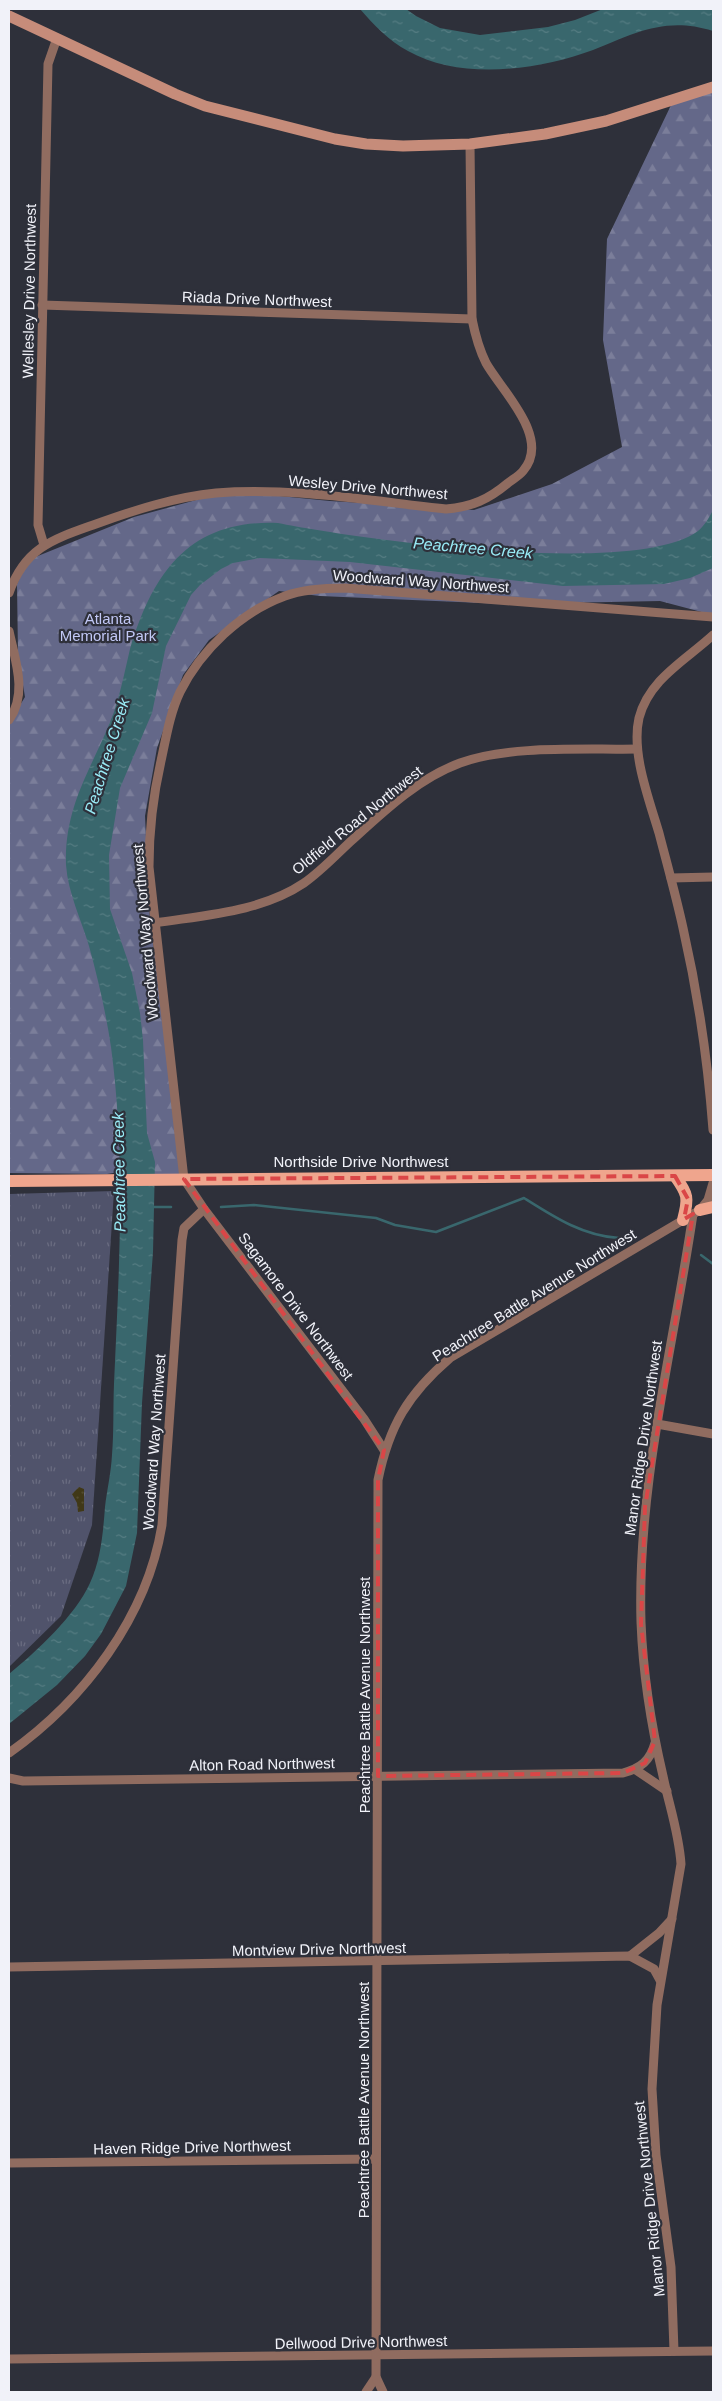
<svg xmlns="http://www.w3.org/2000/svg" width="722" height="2401" font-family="Arial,sans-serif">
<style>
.grass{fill:url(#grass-tufts)}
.forest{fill:url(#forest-firs)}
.sand{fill:url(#sand-dots)}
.water{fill:url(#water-ripples)}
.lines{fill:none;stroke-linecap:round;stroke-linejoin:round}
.stream{stroke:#39676d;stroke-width:2.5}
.minor{stroke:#906c60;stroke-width:9}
.secondary{stroke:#c68c7a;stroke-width:11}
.primary{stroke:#efa58d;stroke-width:12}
.marked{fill:none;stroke:#da4647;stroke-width:4;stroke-dasharray:10 6;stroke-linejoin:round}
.labels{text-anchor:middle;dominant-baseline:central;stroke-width:4.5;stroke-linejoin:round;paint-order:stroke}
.street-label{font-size:15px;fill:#f1f2f9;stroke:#2e303a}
.park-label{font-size:15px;fill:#c2c8f6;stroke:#2e303a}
.water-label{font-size:16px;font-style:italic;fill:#99ebf6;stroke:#2e303a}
</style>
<defs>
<pattern id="grass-tufts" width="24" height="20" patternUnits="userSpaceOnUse" patternTransform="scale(1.25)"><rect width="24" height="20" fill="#50536b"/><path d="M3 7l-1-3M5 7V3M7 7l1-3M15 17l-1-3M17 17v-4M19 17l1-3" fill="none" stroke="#6a6c81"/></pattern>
<pattern id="forest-firs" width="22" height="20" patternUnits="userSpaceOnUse" patternTransform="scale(1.25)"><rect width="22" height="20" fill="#646889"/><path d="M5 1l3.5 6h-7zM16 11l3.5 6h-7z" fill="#7b7e9a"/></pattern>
<pattern id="sand-dots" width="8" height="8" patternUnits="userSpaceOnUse" patternTransform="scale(1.25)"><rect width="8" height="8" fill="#403817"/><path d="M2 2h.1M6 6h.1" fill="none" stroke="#534c2e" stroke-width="1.8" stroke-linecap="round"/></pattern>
<pattern id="water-ripples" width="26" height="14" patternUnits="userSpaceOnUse" patternTransform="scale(1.25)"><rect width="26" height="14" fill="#39676d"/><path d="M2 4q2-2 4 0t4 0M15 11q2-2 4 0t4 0" fill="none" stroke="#567d83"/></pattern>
</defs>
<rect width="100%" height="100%" fill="#2e303a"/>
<!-- grass -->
<polygon class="grass" points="114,1191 92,1525 61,1616 9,1667 9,1194"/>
<!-- forest -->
<polygon class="forest" points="713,89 713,615 660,601 505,604 320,596 279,591 209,640 183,675 157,748 145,816 150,921 186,1183 126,1171 107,1174 9,1173 9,723 25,697 18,655 17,584 28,560 134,517 229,491 330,501 474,510 552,484 622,447 603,340 607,239 673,101"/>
<!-- sand -->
<polygon class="sand" points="79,1487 84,1489 84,1511 78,1512 77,1503 72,1494"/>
<!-- water -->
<g class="water">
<path d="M360,9H406L416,16L440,28L480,35L548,27L575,20L603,9H713V31C666,16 635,33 593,50C539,70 461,81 408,51C389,41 374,25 360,9Z"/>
<path d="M713,510V568L690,578L664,584L563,586L350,562L260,558L233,563L221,569L200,585L191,595L166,646L152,713L120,788L109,855L110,909L132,973L140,1013L143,1040L147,1133L155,1162L153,1252L142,1403L137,1533L126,1586L101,1634L85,1656L57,1685L9,1724V1674C37,1651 75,1616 90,1583C101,1559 103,1533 105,1507C107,1490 111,1473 112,1455C114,1432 113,1408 114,1384C119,1272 126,1159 111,1047C106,1013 98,979 89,946C81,919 68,893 66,865C64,803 94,766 114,712C121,691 125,670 130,649C153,572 190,519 278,523C357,539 635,578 698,531C705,525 709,518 713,510Z"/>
</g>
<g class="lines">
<!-- stream -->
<g class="stream">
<polyline points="150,1207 171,1207"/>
<path d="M221,1207L254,1205L376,1218L395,1225L436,1232L524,1198C554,1217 583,1236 619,1238"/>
<polyline points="701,1255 713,1264"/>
</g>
<!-- minor -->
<g class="minor">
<polyline points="42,305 472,319"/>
<polyline points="44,545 38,525 48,64 57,38"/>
<path d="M9,593C25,547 54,539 96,524C135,510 175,497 216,493C292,487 371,501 446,509C472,507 489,499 508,483C513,479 519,476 523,471C552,438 501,390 486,363C479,349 475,334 472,319L470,144"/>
<path d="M9,631C15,660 28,693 9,720"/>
<path d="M713,635C686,660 649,679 639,718C631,753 649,799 659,833C667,864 676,896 683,928C698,994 708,1063 713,1130"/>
<polyline points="671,878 713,877"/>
<path d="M155,923C205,915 261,912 304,883C321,871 335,856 350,842C383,812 417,779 460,763C508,745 585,750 637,749"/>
<polyline points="657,1424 713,1434"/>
<path d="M384,1450L364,1419L204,1209L184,1179L149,867C149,830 153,796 161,761C166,738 170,713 180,692C201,650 241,612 285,596C304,589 325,588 345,588L713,617"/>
<path d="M9,1753C84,1700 147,1617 162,1525L182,1240L184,1228L204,1209"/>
<polyline points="636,1770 667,1791"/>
<path d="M9,1778L23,1781L623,1773C641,1768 650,1761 655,1743"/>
<polyline points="630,1956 659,1933 672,1919"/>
<polyline points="9,1967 630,1956 654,1969 660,1980"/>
<polyline points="9,2163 376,2159"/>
<path d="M674,2351L671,2267L656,2155L652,2089L657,2005L681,1864C679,1833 669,1805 663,1776C651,1725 643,1674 641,1622C637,1484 673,1350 693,1214"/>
<polyline points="9,2359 713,2351"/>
<polyline points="366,2392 376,2377"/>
<path d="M383,2392L376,2377L378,1480C389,1426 408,1394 450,1358L700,1210L708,1200L713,1183"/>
</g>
<!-- secondary -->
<polyline class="secondary" points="9,16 175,94 205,106 335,139 366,144 403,146 470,144 545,134 606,121 713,87"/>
<!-- primary -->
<g class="primary">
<path d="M675,1176C688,1194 689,1198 683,1220"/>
<polyline points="9,1181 713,1175"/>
<polyline points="700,1210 713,1207"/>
</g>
</g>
<!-- marked area -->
<path class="marked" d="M675,1176L688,1199L684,1219L693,1214L645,1507L641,1624L655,1741L645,1763L623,1773L378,1776V1480L384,1450L184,1179Z"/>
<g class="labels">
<!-- street labels -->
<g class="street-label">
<text transform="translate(29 291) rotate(-89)">Wellesley Drive Northwest</text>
<text transform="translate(257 299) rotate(2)">Riada Drive Northwest</text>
<text transform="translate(368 487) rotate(5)">Wesley Drive Northwest</text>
<text transform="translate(421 581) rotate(4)">Woodward Way Northwest</text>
<text transform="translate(357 820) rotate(-39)">Oldfield Road Northwest</text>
<text transform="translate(145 932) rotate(-95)">Woodward Way Northwest</text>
<text x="361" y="1161">Northside Drive Northwest</text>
<text transform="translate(534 1295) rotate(-32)">Peachtree Battle Avenue Northwest</text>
<text transform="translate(296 1306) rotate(53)">Sagamore Drive Northwest</text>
<text transform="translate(643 1438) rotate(-82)">Manor Ridge Drive Northwest</text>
<text transform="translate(154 1442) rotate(-86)">Woodward Way Northwest</text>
<text transform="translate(364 1695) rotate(-90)">Peachtree Battle Avenue Northwest</text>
<text transform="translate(262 1764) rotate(-1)">Alton Road Northwest</text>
<text transform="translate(319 1949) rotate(-1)">Montview Drive Northwest</text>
<text transform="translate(363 2100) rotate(-90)">Peachtree Battle Avenue Northwest</text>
<text transform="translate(192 2147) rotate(-1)">Haven Ridge Drive Northwest</text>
<text transform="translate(649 2199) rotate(-96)">Manor Ridge Drive Northwest</text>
<text transform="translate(361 2342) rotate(-1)">Dellwood Drive Northwest</text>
</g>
<!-- park labels -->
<g class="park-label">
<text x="108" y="618">Atlanta<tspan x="108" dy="17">Memorial Park</tspan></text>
</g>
<!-- water labels -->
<g class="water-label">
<text transform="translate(473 548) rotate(5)">Peachtree Creek</text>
<text transform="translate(107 756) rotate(-73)">Peachtree Creek</text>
<text transform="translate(119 1172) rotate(-91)">Peachtree Creek</text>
</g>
</g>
<!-- border -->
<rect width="722" height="2401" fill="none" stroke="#f1f2f9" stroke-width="20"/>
</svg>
